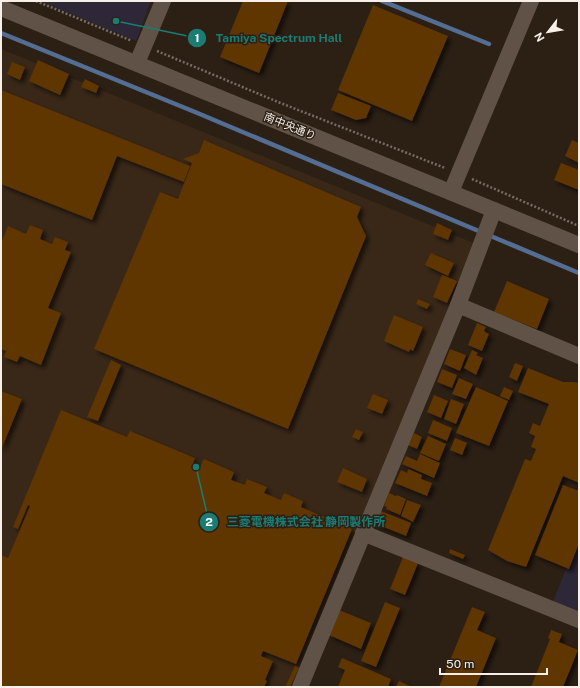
<svg xmlns="http://www.w3.org/2000/svg" width="580" height="688" font-family="'Public Sans','Noto Sans JP',sans-serif">
<style>
.commercial{fill:#2d2737}
.built{fill:#392818}
.lines{fill:none;stroke-linecap:round;stroke-linejoin:round}
.stream{stroke:#546e93;stroke-width:4.5}
.building{fill:#5f3400;filter:url(#shadow)}
.path{stroke:#766c62;stroke-width:2.5;stroke-dasharray:2 2;stroke-linecap:butt}
.minor{stroke:#605246;stroke-width:16}
.labels{text-anchor:middle;dominant-baseline:central;stroke-width:3;stroke-linejoin:round;paint-order:stroke}
.street-label{font-size:11px;fill:#f7efe8;stroke:#2c2015}
.leader{fill:none;stroke:#1b7c74;stroke-width:1.5}
.callout-dot{fill:#1b7c74;stroke:#2c2015;stroke-width:1.5}
.mark-label{font-size:12px;text-anchor:middle;font-weight:bold;fill:#fff}
.callout-label{font-size:12px;text-anchor:middle;font-weight:bold;fill:#1b7c74;stroke:#2c2015;stroke-width:3;stroke-linejoin:round;paint-order:stroke}
</style>
<defs>
<filter id="shadow"><feDropShadow dx="3.5" dy="3.5" stdDeviation="2" flood-color="#0009"/></filter>
</defs>
<rect width="100%" height="100%" fill="#2c2015"/>
<!-- commercial -->
<g class="commercial">
<polygon points="40,1 151,1 136,41"/>
<polygon points="579,537 579,616 552,604"/>
</g>
<!-- built -->
<polygon class="built" points="1,49 481,246 300,687 1,687"/>
<g class="lines">
<!-- stream -->
<g class="stream">
<polyline points="382,1 489,44"/>
<polyline points="1,33 195,112 579,273"/>
</g>
</g>
<!-- building -->
<g class="building">
<polygon points="243,1 288,1 259,73 220,57"/>
<polygon points="373,5 448,36 412,121 338,90"/>
<polygon points="38,60 69,74 60,95 29,81"/>
<polygon points="12,62 25,67 20,80 7,74"/>
<polygon points="85,79 99,86 96,93 81,87"/>
<polygon points="1,90 190,166 184,182 117,156 92,220 1,184"/>
<polygon points="338,93 371,106 366,118 356,120 331,110"/>
<polygon points="204,140 361,207 357,217 366,236 288,429 94,349 160,192 178,199 192,163 183,159 199,153"/>
<polygon points="572,140 579,143 579,163 565,156"/>
<polygon points="561,163 579,170 579,190 554,180"/>
<polygon points="437,223 452,230 448,240 433,234"/>
<polygon points="30,225 43,230 40,239 52,244 55,237 68,242 65,250 71,252 48,308 61,313 41,365 20,356 17,362 4,357 6,351 1,349 1,243 8,226 26,234"/>
<polygon points="431,253 454,263 448,276 425,265"/>
<polygon points="442,275 457,281 447,303 433,297"/>
<polygon points="507,281 549,299 537,329 494,312"/>
<polygon points="418,299 430,304 427,309 416,304"/>
<polygon points="394,315 423,327 413,351 410,349 409,352 384,341"/>
<polygon points="477,323 486,327 484,331 489,334 482,351 468,345"/>
<polygon points="450,349 466,355 460,371 444,364"/>
<polygon points="472,350 478,353 476,355 483,358 476,375 464,368"/>
<polygon points="111,360 121,365 98,421 87,417"/>
<polygon points="515,363 523,366 517,381 509,377"/>
<polygon points="528,368 563,382 574,382 579,383 579,483 563,476 526,567 507,561 488,550 525,459 531,461 536,449 531,447 535,436 529,433 533,423 540,426 549,404 518,392"/>
<polygon points="442,369 457,375 452,388 437,382"/>
<polygon points="459,378 473,384 466,399 452,394"/>
<polygon points="476,387 508,401 489,446 456,433"/>
<polygon points="504,387 513,391 509,400 500,396"/>
<polygon points="1,391 22,399 1,450"/>
<polygon points="373,394 388,400 382,414 367,408"/>
<polygon points="434,395 448,401 441,418 427,412"/>
<polygon points="451,399 464,404 456,424 444,419"/>
<polygon points="61,410 127,437 130,431 195,458 193,464 200,467 204,459 234,472 231,480 245,485 247,479 267,487 264,493 281,500 284,493 303,501 301,507 352,529 296,664 263,651 261,656 273,661 265,680 267,681 264,687 1,687 1,555 8,558 30,506 28,505 18,529 13,527"/>
<polygon points="433,420 452,428 447,441 428,433"/>
<polygon points="356,429 363,432 359,440 352,437"/>
<polygon points="414,433 422,437 417,449 408,445"/>
<polygon points="428,436 446,444 439,461 420,453"/>
<polygon points="455,438 467,443 462,455 450,450"/>
<polygon points="420,454 440,463 434,478 402,464 406,456 417,461"/>
<polygon points="343,468 367,479 362,492 337,482"/>
<polygon points="408,469 422,475 421,479 432,483 427,496 395,483 401,470 407,473"/>
<polygon points="563,485 579,491 579,543 569,569 535,555"/>
<polygon points="389,493 396,496 397,495 406,499 400,515 386,509 387,507 384,506"/>
<polygon points="407,500 421,505 413,522 401,516"/>
<polygon points="381,511 411,523 406,536 376,524"/>
<polygon points="450,549 465,555 463,559 449,553"/>
<polygon points="403,557 418,563 405,595 390,589"/>
<polygon points="385,602 400,608 376,667 361,661"/>
<polygon points="472,607 485,612 477,630 496,638 476,687 439,687"/>
<polygon points="339,610 371,623 361,649 329,635"/>
<polygon points="551,630 562,634 559,642 578,650 563,687 531,687 550,639 548,638"/>
<polygon points="342,658 391,679 388,687 338,687 345,670 338,667"/>
<polygon points="295,666 299,668 290,687 285,687"/>
<polygon points="399,681 412,687 396,687"/>
</g>
<g class="lines">
<!-- path -->
<g class="path">
<polyline points="36,1 132,41"/>
<polyline points="157,51 278,102 445,168"/>
<polyline points="472,179 579,226"/>
</g>
<!-- minor -->
<g class="minor">
<polyline points="1,8 579,245"/>
<polyline points="137,63 163,1"/>
<polyline points="451,192 531,1"/>
<polyline points="458,305 579,356"/>
<polyline points="363,533 579,620"/>
<polyline points="300,687 458,305 494,210"/>
</g>
</g>
<g class="labels">
<!-- street labels -->
<g class="street-label">
<text transform="translate(290 126) rotate(22)">南中央通り</text>
</g>
</g>
<!-- callouts -->
<path class="leader" d="M116 21L197 38M196 467L209 522"/>
<g class="callout-dot">
<circle cx="116" cy="21" r="4"/>
<circle cx="196" cy="467" r="4"/>
<circle cx="197" cy="38" r="10"/>
<circle cx="209" cy="522" r="10"/>
</g>
<g class="mark-label">
<text x="197" y="42">1</text>
<text x="209" y="526">2</text>
</g>
<g class="callout-label">
<text x="279" y="42">Tamiya Spectrum Hall</text>
<text x="306" y="526">三菱電機株式会社 静岡製作所</text>
</g>
<!-- border -->
<rect width="580" height="688" fill="none" stroke="#f7efe8" stroke-width="4"/>
<!-- north arrow -->
<g transform="translate(548 32) rotate(239)" stroke="#2c2015" stroke-width="3" paint-order="stroke">
<path d="M0-3L7 15L0 10L-7 15Z" fill="#f7efe8"/>
<text y="-6" font-size="11" font-weight="bold" text-anchor="middle" fill="#f7efe8">N</text>
</g>
<!-- scale -->
<path d="M440 668v6h107v-6" fill="none" stroke="#f7efe8" stroke-width="2"/>
<text x="446" y="668" font-size="12" fill="#f7efe8" stroke="#2c2015" stroke-width="3" paint-order="stroke">50 m</text>
</svg>
